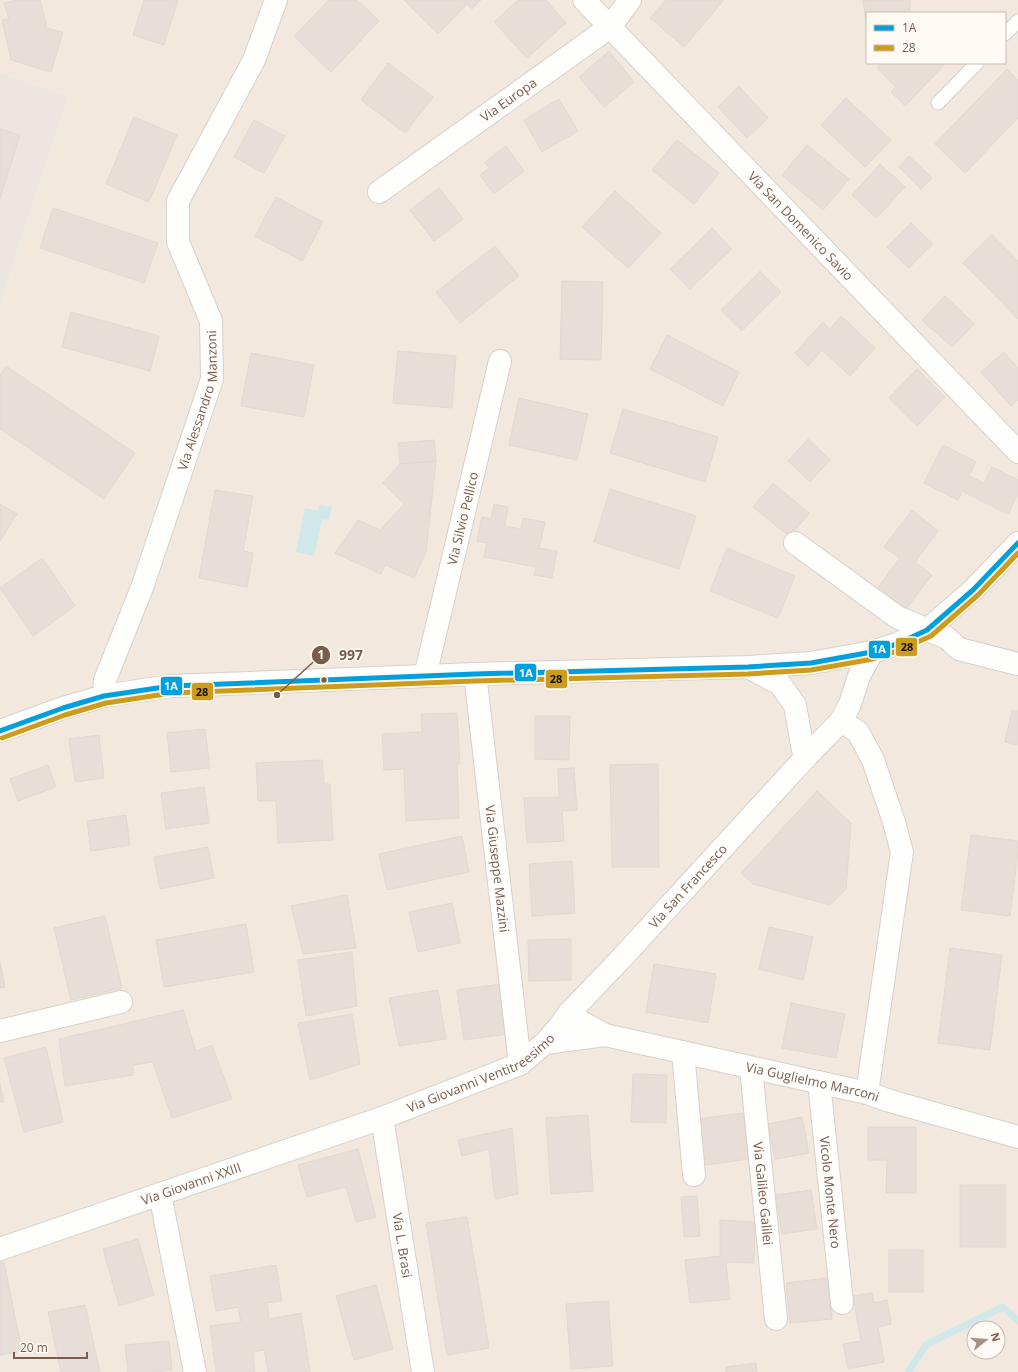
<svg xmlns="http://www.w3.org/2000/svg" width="1018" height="1372" font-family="'Open Sans',sans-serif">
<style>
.residential{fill:#f2e8de;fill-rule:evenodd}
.industrial{fill:#ede5e0}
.water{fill:#d0e8ea}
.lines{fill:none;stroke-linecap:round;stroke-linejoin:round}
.stream{stroke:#d0e8ea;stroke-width:7}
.building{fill:#e6ded7;stroke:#e2d8d2}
.service-casing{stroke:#d7d1cb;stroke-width:15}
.minor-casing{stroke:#d7d1cb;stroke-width:24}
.tertiary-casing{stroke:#d7d1cb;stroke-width:24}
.service{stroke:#fefefd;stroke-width:13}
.minor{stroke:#fefefd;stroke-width:22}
.tertiary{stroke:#fefefd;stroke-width:22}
.bus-1-casing{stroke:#fffaf3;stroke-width:8}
.bus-2-casing{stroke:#fffaf3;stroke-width:8}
.bus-1{stroke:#00a0de;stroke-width:5}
.bus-2{stroke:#cd9c1c;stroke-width:5}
.bus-dot{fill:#7a5c4d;stroke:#fffaf3;stroke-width:1.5}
.labels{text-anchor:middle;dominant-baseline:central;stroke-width:3.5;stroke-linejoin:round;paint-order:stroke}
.street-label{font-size:13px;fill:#7a5c4d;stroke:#fffaf3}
.leader{fill:none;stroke:#7a5c4d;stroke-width:1.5}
.callout-dot{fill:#7a5c4d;stroke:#fffaf3;stroke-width:1.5}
.mark-label{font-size:12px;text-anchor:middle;font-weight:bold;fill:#fff}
.callout-label{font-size:14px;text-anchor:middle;font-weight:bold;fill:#7a5c4d;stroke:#fffaf3;stroke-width:3.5;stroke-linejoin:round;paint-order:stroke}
.line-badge{stroke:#fffaf3;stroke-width:1.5}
.badge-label{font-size:11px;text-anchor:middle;font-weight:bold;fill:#fff}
.pale-badge-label{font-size:11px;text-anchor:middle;font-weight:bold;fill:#111}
</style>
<rect width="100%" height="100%" fill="#f9f5f0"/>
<!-- residential -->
<path class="residential" d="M0,0H1018V1372H0V304L68,98L0,73ZM867,13H1005V63H867ZM974,1328H998V1352H974Z"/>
<!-- industrial -->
<polygon class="industrial" points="0,73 68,97 0,304"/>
<!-- water -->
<polygon class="water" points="319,505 332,507 329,520 322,519 314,556 296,552 305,508 318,511"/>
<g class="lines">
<!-- stream -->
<polyline class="stream" points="908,1372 927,1344 1003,1307 1018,1321"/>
</g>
<!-- building -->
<g class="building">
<polygon points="16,0 40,0 47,28 63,32 51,72 11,60 2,20 9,19 4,3"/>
<polygon points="144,0 178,0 164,45 133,35"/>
<polygon points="329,0 357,0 379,21 331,72 294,36"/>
<polygon points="404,0 463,0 467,4 438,34"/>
<polygon points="463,0 481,0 472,9"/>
<polygon points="518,0 546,0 566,23 527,58 494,22"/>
<polygon points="666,0 722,0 723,1 684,47 650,18"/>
<polygon points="863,0 910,0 910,9 897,13 867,13 867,22 866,23"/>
<polygon points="910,9 912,13 897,13"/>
<polygon points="609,51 634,82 604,107 579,77"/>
<polygon points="388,63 433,97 405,133 361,100"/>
<polygon points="882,63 946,63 905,106 891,92 896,87 877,68"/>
<polygon points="1007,69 1018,80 1018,118 965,173 935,144"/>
<polygon points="739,86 768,118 747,138 718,107"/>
<polygon points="846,98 891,140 865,167 821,125"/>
<polygon points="559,99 578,131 542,152 524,120"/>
<polygon points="134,117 177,135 149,202 106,184"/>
<polygon points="254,120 285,136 264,173 234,157"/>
<polygon points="0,129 20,135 0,199"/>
<polygon points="677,140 719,173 694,204 652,170"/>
<polygon points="807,145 849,179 823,210 782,175"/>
<polygon points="506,146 524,171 494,194 480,175 489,168 485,162"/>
<polygon points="909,156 932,178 921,189 899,167"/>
<polygon points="880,164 905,187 876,218 852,195"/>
<polygon points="439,188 463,219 434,241 410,210"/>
<polygon points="615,191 661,233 628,268 582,227"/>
<polygon points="276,197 323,222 302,261 255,236"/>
<polygon points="53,208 158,243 144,283 40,248"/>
<polygon points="911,223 933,244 909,268 887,247"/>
<polygon points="712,228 732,249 690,289 670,269"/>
<polygon points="992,235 1018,261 1018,319 963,263"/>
<polygon points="495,246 519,276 460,323 436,292"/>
<polygon points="760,271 781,292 742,331 721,310"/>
<polygon points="562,281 603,282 601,360 560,359"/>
<polygon points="945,296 974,324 952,347 922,320"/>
<polygon points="71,312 159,336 150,371 62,347"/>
<polygon points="841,316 875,348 850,376 822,350 808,366 795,353 823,322 830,329"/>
<polygon points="667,335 739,372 723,406 650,369"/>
<polygon points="398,351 456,356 452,408 393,403"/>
<polygon points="1004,352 1018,368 1018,400 1011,406 981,372"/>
<polygon points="251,353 314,365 304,417 241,406"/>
<polygon points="6,366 135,453 104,499 0,429 0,375"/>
<polygon points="917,369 945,397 917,426 889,398"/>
<polygon points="519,398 588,414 577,460 509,445"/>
<polygon points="623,409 718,437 705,482 610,453"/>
<polygon points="808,439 830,460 810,482 788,461"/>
<polygon points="434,440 436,461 400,464 398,443"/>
<polygon points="943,445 976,462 969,476 984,483 992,467 1018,480 1018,494 1008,514 962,491 958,500 924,483"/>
<polygon points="436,461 426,552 414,578 385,565 381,574 335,553 358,520 380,530 404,504 383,483 400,464"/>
<polygon points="773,483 809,513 790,537 753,507"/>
<polygon points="610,489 696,516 679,569 594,542"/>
<polygon points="215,490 253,496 243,551 253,553 247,587 199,578"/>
<polygon points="0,504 17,514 0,541"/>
<polygon points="494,504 508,507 505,526 521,529 523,518 545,522 539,548 557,551 552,578 534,575 536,567 484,557 487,543 477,541 482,517 491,519"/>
<polygon points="912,510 938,531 915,562 932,575 906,609 878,587 900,558 884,547"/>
<polygon points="727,548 795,576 778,618 710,591"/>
<polygon points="42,558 75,606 33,636 0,588"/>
<polygon points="1012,710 1018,711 1018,745 1005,742"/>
<polygon points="457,713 460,764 457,764 459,818 406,821 404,769 384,770 382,734 422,732 421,714"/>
<polygon points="535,716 570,716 569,760 535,759"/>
<polygon points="205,729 210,768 171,772 167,733"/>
<polygon points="99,735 104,778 75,782 69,739"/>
<polygon points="322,760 324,784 330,784 333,840 278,843 276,801 258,801 256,763"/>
<polygon points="658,764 659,867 612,867 610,765"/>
<polygon points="48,765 56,787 18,801 10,779"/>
<polygon points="574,768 577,810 562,811 564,841 527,843 524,798 559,797 558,769"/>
<polygon points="204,787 209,823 166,829 161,793"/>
<polygon points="817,791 851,823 846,889 830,905 753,884 741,873"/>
<polygon points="126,815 130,845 91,851 87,821"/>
<polygon points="971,835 1018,841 1018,852 1010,916 961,910"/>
<polygon points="462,836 469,872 387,890 379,854"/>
<polygon points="208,847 214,878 160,889 154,857"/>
<polygon points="572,861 575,913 532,916 529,864"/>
<polygon points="347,895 356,948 303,954 291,906"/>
<polygon points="452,903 460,943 418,952 409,912"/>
<polygon points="105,916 122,988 71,1000 54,928"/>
<polygon points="246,924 254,972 164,987 156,940"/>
<polygon points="769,927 813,937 803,980 759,969"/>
<polygon points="571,939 571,980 529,981 528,940"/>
<polygon points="950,948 1002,955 990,1050 938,1043"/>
<polygon points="352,952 357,1006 306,1016 298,960"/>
<polygon points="0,962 5,987 0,988"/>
<polygon points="654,964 716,974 708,1023 646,1012"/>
<polygon points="501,984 508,1034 464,1040 457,990"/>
<polygon points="438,990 446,1039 399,1046 389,998"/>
<polygon points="791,1003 845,1014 836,1058 782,1048"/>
<polygon points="183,1010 196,1051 212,1045 232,1099 172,1118 153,1062 133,1065 133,1075 65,1086 59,1039"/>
<polygon points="352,1014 360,1064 310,1080 298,1023"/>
<polygon points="46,1047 63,1122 24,1132 4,1058"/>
<polygon points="633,1074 667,1075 666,1123 631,1122"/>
<polygon points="0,1084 4,1102 0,1102"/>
<polygon points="743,1113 749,1159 705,1165 698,1119"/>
<polygon points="588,1115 593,1191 551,1194 546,1118"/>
<polygon points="802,1117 809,1153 775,1159 768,1124"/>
<polygon points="868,1127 916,1127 916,1193 886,1193 887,1160 868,1160"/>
<polygon points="512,1128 518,1194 495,1199 489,1149 462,1156 458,1140"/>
<polygon points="358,1149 376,1217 356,1222 346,1187 307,1197 298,1165"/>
<rect x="960" y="1185" width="45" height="62"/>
<polygon points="811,1190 817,1229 782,1234 776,1195"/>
<polygon points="697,1196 700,1236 684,1237 681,1197"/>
<polygon points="467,1217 489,1348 447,1355 426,1223"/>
<polygon points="720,1220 755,1222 754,1263 726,1262 730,1299 690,1303 685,1260 720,1256"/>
<polygon points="138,1239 154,1295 119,1306 103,1249"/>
<rect x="889" y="1250" width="34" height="42"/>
<polygon points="4,1262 22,1351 0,1355 0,1263"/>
<polygon points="276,1265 282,1301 267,1303 269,1319 301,1313 310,1372 268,1372 264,1350 253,1352 255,1372 216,1372 210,1326 241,1322 238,1307 216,1311 210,1276"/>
<polygon points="827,1278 832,1319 790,1323 786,1283"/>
<polygon points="376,1285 393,1349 354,1360 336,1296"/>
<polygon points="872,1293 874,1303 887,1300 891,1324 878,1327 884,1362 848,1369 843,1344 861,1341 853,1296"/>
<polygon points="608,1301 613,1366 571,1369 566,1304"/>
<polygon points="85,1305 100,1372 61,1372 48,1312"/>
<polygon points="169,1341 172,1370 151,1372 128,1372 125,1345"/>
<polygon points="756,1363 757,1372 726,1372 726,1367"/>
</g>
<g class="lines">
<!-- service casing -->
<g class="service-casing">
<g id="service">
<polyline points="1005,34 1018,21"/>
<polyline points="938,103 977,63"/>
</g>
</g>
<!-- minor casing -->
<g class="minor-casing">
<g id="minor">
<path id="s1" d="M584,0L1018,452"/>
<path id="s2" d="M379,192L610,27L630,0"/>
<polyline points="795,543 897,617 947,638 959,649 1018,664"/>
<polyline points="748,667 780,684 795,705 802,745 805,758"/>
<path id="s3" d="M475,674L520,1064"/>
<path id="s4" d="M425,676L500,361"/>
<path id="s5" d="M104,696L105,680L143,585L212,379L211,321L178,242V201L254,60L276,0"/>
<polyline points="841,721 858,732 873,760 894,822 902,852 867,1093"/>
<path id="s6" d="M569,1013L583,1023L605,1035L867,1093L890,1101L1018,1137"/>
<polyline points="0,1031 121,1002"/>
<polyline points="545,1043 605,1035"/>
<polyline points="683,1052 694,1175"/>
<path id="s7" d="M751,1068L776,1319"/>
<path id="s8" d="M819,1082L842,1303"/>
<path id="s9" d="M382,1118L423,1372"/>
<polyline points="160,1194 195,1372"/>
<path id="s10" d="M0,1249L382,1118L520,1064L545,1043L559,1027L569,1013L618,962L805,758L841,721L850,704L859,676L872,652"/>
</g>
</g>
<!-- tertiary casing -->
<g class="tertiary-casing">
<polyline id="tertiary" points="0,731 63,708 104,696 171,686 475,674 748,667 811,663 872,652 897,644 927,630 973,590 1018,543"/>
</g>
<!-- service -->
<use href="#service" class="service"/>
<!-- minor -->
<use href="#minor" class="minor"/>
<!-- tertiary -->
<use href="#tertiary" class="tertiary"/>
<!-- bus-1 casing -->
<g class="bus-1-casing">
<polyline id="bus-1" points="0,731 63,708 104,696 171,686 475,674 748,667 811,663 872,652 897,644 927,630 973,590 1018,543"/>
</g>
<!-- bus-2 casing -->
<g class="bus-2-casing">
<polyline id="bus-2" points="2,738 65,715 106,703 172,693 475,681 748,674 811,670 873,659 900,650 931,636 978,595 1018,553"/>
</g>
<!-- bus-1 -->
<use href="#bus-1" class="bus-1"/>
<!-- bus-2 -->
<use href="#bus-2" class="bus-2"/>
</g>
<!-- markers -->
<circle class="bus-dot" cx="324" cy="680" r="3.5"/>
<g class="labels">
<!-- street labels -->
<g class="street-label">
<text stroke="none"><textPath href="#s2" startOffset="159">Via Europa</textPath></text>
<text stroke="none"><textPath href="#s1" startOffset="313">Via San Domenico Savio</textPath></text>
<text stroke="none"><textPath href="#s5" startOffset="312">Via Alessandro Manzoni</textPath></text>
<text stroke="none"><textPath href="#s4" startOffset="162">Via Silvio Pellico</textPath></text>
<text stroke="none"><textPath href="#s3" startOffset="196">Via Giuseppe Mazzini</textPath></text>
<text stroke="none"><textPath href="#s10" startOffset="797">Via San Francesco</textPath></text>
<text stroke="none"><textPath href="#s10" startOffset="513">Via Giovanni Ventitreesimo</textPath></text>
<text stroke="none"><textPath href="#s6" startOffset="255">Via Guglielmo Marconi</textPath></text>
<text stroke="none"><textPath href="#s10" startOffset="202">Via Giovanni XXIII</textPath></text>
<text stroke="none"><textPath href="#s7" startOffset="126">Via Galileo Galilei</textPath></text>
<text stroke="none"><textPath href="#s8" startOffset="111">Vicolo Monte Nero</textPath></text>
<text stroke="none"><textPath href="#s9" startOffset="129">Via L. Brasi</textPath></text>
</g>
</g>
<!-- callouts -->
<path class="leader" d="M277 695L321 655"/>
<g class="callout-dot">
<circle cx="277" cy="695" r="4"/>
<circle cx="321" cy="655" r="10"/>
</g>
<g class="mark-label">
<text x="321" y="659">1</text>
</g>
<g class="callout-label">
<text x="351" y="660">997</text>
</g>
<g class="line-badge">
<rect x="895" y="637" width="23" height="20" rx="4" fill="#cd9c1c"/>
<rect x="868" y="640" width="23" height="19" rx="4" fill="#00a0de"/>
<rect x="514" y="663" width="23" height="19" rx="4" fill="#00a0de"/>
<rect x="545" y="669" width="23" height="20" rx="4" fill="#cd9c1c"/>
<rect x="160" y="676" width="23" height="20" rx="4" fill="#00a0de"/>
<rect x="191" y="682" width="23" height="19" rx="4" fill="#cd9c1c"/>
</g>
<g class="badge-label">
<text x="879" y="653">1A</text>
<text x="526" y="677">1A</text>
<text x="171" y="690">1A</text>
</g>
<g class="pale-badge-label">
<text x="907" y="651">28</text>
<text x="556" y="683">28</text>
<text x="202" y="696">28</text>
</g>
<!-- legend -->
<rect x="866" y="12" width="140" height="52" fill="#fffaf3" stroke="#cabbb1"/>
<rect x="874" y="25" width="20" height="6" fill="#00a0de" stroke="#cabbb1"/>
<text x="902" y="32" font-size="12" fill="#7a5c4d">1A</text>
<rect x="874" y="45" width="20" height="6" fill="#cd9c1c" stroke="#cabbb1"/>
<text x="902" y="52" font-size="12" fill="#7a5c4d">28</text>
<!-- north arrow -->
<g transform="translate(986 1340) rotate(73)"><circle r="19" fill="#fffaf3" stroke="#cabbb1"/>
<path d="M0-3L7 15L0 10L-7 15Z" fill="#a69286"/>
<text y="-6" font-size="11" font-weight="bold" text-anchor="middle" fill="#7a5c4d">N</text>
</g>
<!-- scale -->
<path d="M14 1352v6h73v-6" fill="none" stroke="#7a5c4d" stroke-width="2"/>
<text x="20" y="1352" font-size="12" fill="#7a5c4d" stroke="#fffaf3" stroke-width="3" paint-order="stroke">20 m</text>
</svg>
